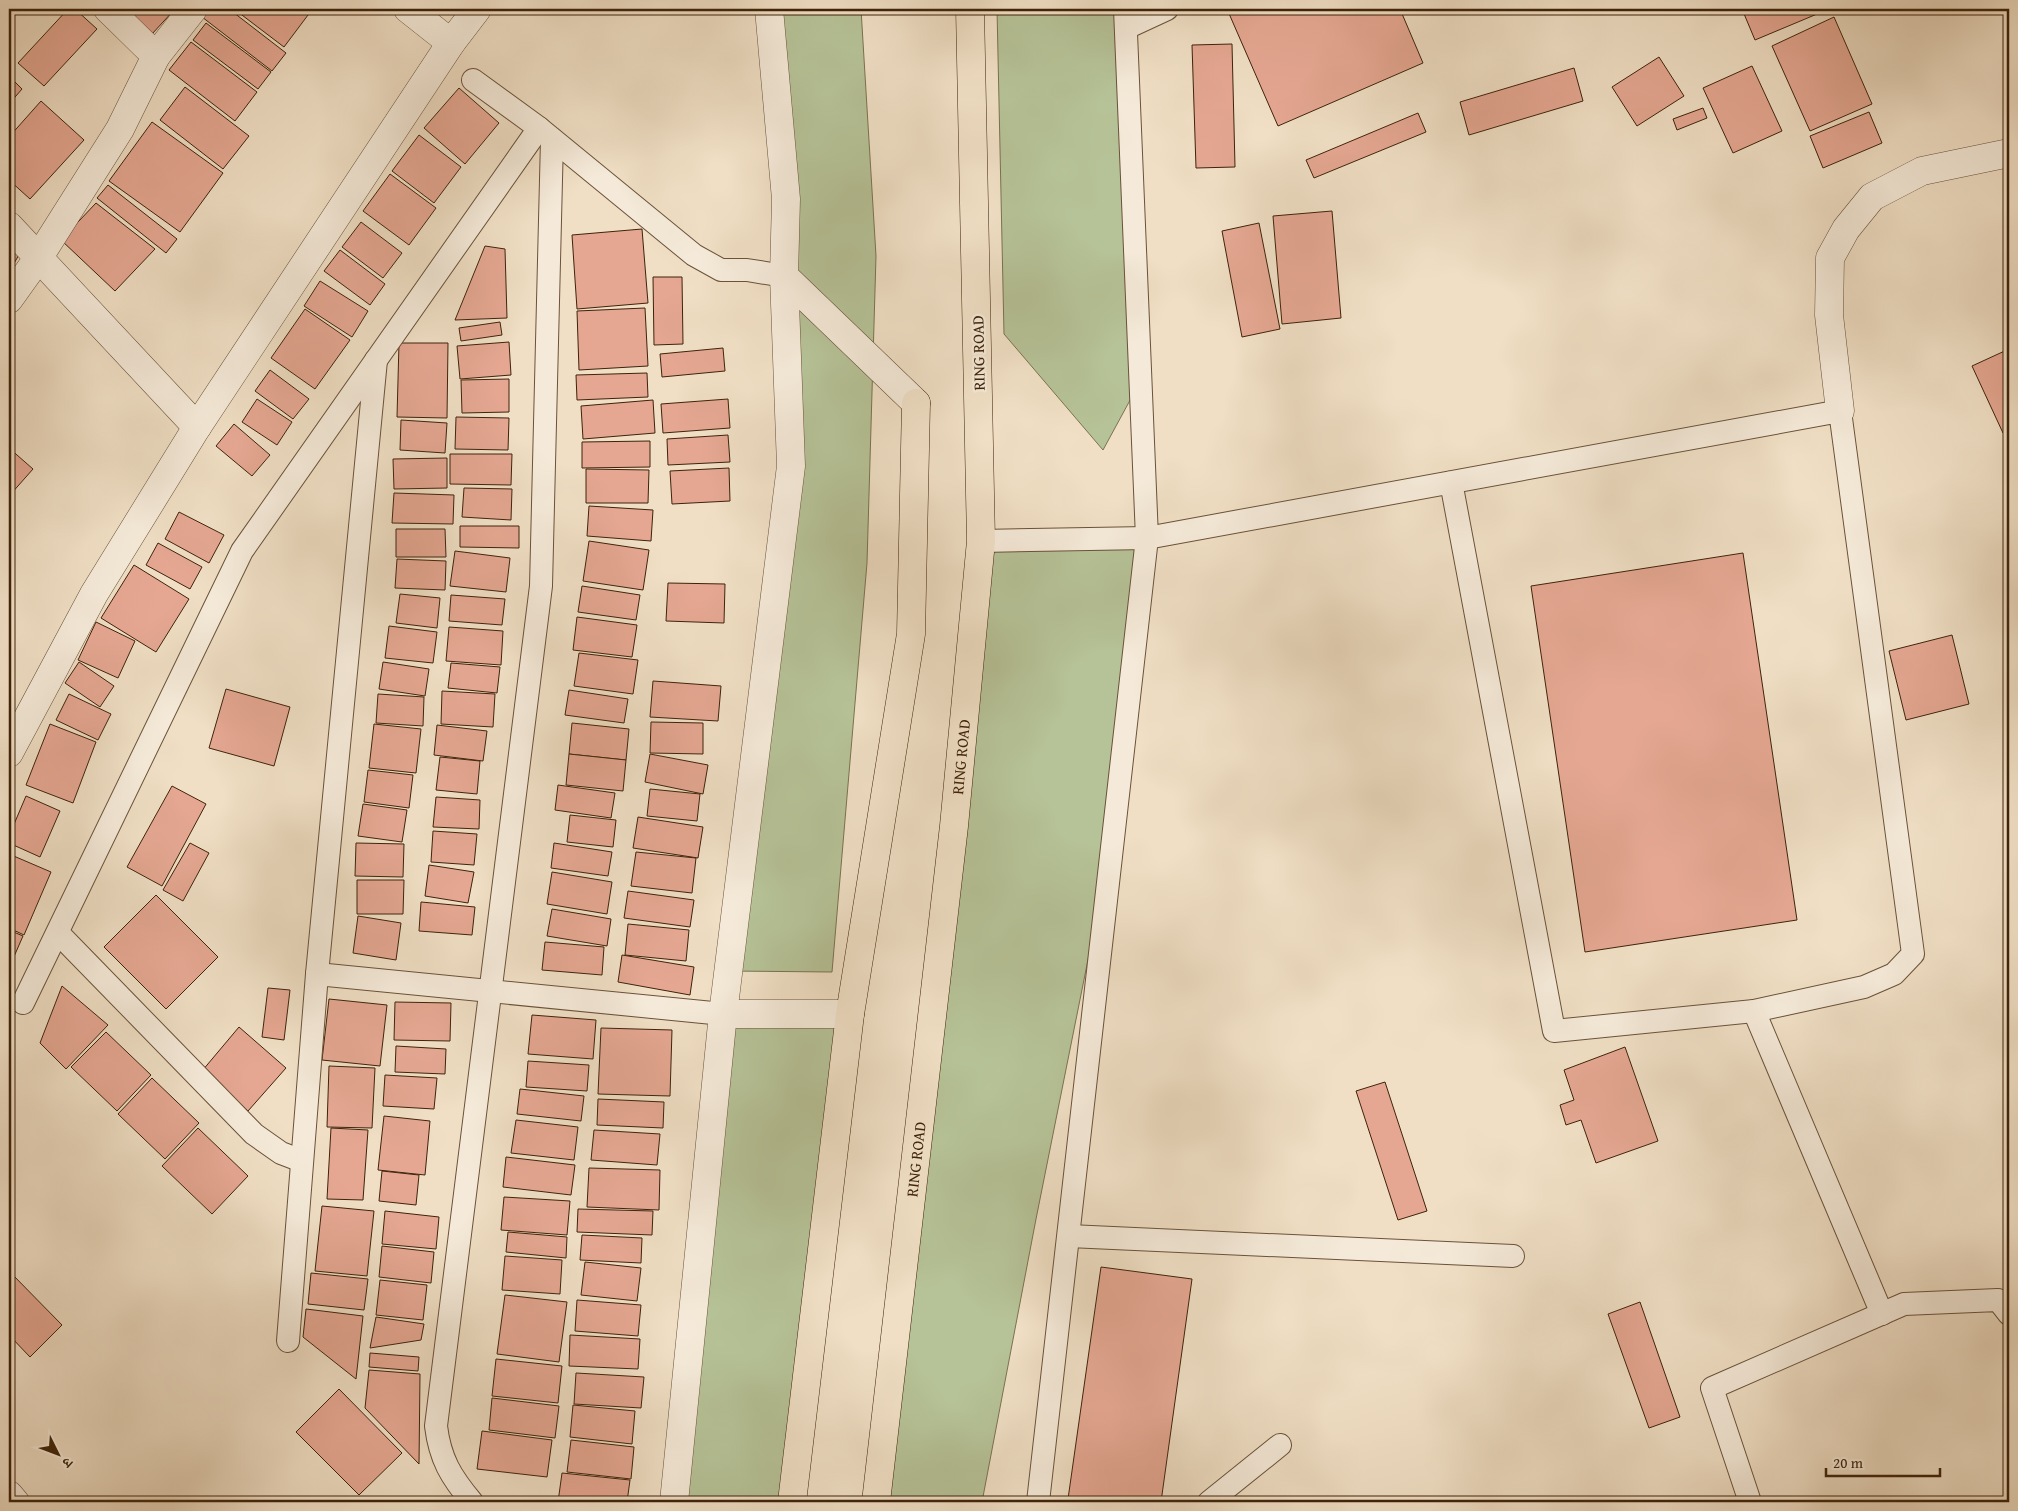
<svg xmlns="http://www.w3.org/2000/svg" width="2018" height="1511" font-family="'Gentium Book Plus','Noto Serif Devanagari',serif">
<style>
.green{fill:#b6c297;stroke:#7a7250}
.building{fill:#e5a792;stroke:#3e230a}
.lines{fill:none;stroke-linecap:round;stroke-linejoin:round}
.service-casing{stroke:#6a5239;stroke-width:24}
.minor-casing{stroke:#6a5239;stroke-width:29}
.tertiary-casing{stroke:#6a5239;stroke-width:29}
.primary-casing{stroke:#3e230a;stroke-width:29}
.service{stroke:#f5ead9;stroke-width:22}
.minor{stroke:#f5ead9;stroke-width:28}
.tertiary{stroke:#f5ead9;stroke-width:28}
.primary{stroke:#f0dfc5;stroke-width:28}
.labels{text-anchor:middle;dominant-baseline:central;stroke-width:4.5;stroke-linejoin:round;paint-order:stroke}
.street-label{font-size:16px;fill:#3e230a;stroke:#f5ead9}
</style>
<rect width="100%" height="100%" fill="#f0dfc5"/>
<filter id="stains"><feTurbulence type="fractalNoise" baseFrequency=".004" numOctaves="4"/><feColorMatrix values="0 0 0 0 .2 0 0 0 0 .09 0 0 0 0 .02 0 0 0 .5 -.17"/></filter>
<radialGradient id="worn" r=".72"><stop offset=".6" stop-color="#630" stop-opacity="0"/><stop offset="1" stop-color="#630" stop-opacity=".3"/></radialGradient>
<!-- green -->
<g class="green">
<polygon points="764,9 861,9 876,256 867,563 832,972 729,971 791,466"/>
<polygon points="997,9 1125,9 1141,380 1103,450 1004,334"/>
<polygon points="1147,538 1115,825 1036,1219 982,1502 876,1502 981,541"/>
<polygon points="723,1014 850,1014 792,1502 674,1502"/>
</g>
<!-- building -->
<g class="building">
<polygon points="68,9 75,9 97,29 44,86 18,63"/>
<polygon points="126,9 175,9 152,34"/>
<polygon points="209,9 229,9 286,53 272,71 202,17"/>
<polygon points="234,9 308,9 311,11 284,47"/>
<polygon points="1227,9 1400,9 1423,63 1278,126"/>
<polygon points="1742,9 1829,9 1755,40"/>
<polygon points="1834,17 1872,104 1810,131 1772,46"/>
<polygon points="206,23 271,72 258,89 193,40"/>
<polygon points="191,42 257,92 235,121 169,70"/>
<polygon points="1232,44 1235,167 1196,168 1192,45"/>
<polygon points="1659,57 1684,96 1637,126 1612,87"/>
<polygon points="1752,66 1782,131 1733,153 1703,88"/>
<polygon points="1574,68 1583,101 1469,135 1460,102"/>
<polygon points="9,76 22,89 9,104"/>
<polygon points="185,87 249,136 223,169 160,120"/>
<polygon points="459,88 499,123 465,164 424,128"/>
<polygon points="41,101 84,140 30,199 9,180 9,137"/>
<polygon points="1703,108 1707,118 1677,130 1673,119"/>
<polygon points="1869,112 1882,143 1823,168 1810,136"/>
<polygon points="1418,113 1426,132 1314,178 1306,160"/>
<polygon points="152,122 223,173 180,232 109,181"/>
<polygon points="419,135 461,167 434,203 392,171"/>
<polygon points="390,174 436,208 409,245 363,211"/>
<polygon points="108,185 177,239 166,253 97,198"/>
<polygon points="96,203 155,249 115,291 61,240"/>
<polygon points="1332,211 1341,318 1282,324 1273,216"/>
<polygon points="361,222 402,253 383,278 342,247"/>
<polygon points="1259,223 1280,329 1242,337 1222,231"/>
<polygon points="642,229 648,303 577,309 572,235"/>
<polygon points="9,243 20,253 9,272"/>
<polygon points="485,246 505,249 507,318 455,320"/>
<polygon points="340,250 385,284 370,305 324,271"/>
<polygon points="653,277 682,277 683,344 654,345"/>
<polygon points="320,281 368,311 352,337 304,306"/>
<polygon points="645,308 648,366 579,370 577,311"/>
<polygon points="305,309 350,340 315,389 271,358"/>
<polygon points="500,322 502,335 461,341 459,328"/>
<polygon points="509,342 511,375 460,379 457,346"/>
<polygon points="399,343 448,343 447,418 397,417"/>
<polygon points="723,348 725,371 662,377 660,354"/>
<polygon points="2009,349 2009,430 2003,433 1972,366"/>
<polygon points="270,370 309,399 293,419 255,391"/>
<polygon points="647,373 648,397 577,400 576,375"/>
<polygon points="509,379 509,412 462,413 461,380"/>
<polygon points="257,399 292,422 277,445 242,422"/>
<polygon points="728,399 730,428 663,433 661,404"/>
<polygon points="653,400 655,433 583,439 581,406"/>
<polygon points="456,417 509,418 508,450 455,449"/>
<polygon points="401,420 447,423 445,453 400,450"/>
<polygon points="234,424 270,455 252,476 216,446"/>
<polygon points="728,435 730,462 668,465 667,439"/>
<polygon points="650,441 650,467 582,468 582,442"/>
<polygon points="9,448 33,469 10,495 9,493"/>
<polygon points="450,454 512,454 511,485 450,484"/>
<polygon points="447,458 447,488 394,489 393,459"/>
<polygon points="729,468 730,501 672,504 670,471"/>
<polygon points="586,469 649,470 648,503 586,503"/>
<polygon points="464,488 512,489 511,520 462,517"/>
<polygon points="394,493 454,495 453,524 392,523"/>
<polygon points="589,506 653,510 651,541 587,536"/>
<polygon points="179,512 224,535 209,563 165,539"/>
<polygon points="460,526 519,526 519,548 460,547"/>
<polygon points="396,529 445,529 446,557 396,557"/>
<polygon points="589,541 649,550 643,590 583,581"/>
<polygon points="158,543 202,567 190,589 146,565"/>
<polygon points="455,551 510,558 506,592 450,586"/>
<polygon points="1743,553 1797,920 1585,952 1531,586"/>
<polygon points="397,559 446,561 445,590 395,588"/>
<polygon points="134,565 189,599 156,652 101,618"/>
<polygon points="668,583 725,584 724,623 666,621"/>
<polygon points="582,586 640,595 636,620 578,612"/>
<polygon points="400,594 440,598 437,628 396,623"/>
<polygon points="451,595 505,599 502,625 449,621"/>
<polygon points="577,617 637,625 632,657 573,650"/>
<polygon points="96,622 135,641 118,678 78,660"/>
<polygon points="389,626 437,632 433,663 385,658"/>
<polygon points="449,627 503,631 501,665 446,661"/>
<polygon points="1952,635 1969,704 1906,720 1889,651"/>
<polygon points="579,653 638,660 633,694 574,686"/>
<polygon points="79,662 114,686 100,707 65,683"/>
<polygon points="383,662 429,669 425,696 379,689"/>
<polygon points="451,663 500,667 497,693 448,688"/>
<polygon points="653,681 721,686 718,721 650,717"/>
<polygon points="226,689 290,707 274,766 209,748"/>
<polygon points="569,690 628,699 624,723 565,715"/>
<polygon points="442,691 495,694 493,727 441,724"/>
<polygon points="69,694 111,714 98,740 56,720"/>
<polygon points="378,694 424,697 423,726 376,723"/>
<polygon points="651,722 703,723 703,754 650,753"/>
<polygon points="572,723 629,729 626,760 569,754"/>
<polygon points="50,724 96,742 73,803 26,785"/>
<polygon points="374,724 421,729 416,773 369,768"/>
<polygon points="437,725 487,731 483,761 434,755"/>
<polygon points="569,754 626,760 623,791 566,785"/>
<polygon points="650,754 708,765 703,794 645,782"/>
<polygon points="440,757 480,761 477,794 436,790"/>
<polygon points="368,770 413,775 409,808 364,802"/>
<polygon points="558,785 615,793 611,818 555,810"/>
<polygon points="172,786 206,804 162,886 127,867"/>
<polygon points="650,789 700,794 697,821 647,816"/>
<polygon points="26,796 60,811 40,857 9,843 9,836"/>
<polygon points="436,797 480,800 479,829 433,827"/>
<polygon points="363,804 407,810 402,842 358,836"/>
<polygon points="570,815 616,820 613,847 567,842"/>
<polygon points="638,817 703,827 698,858 633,848"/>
<polygon points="433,831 477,834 474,865 431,862"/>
<polygon points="190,843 209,853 183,901 163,890"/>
<polygon points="356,843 404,844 403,877 355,876"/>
<polygon points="554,843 612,852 608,876 551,868"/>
<polygon points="636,852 696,858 692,893 631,886"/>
<polygon points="9,854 51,872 24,935 9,928"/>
<polygon points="429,865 474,872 468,903 425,896"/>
<polygon points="552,872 612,882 607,914 547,904"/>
<polygon points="357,880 404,880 403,914 357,914"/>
<polygon points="628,891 694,900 690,927 624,918"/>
<polygon points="156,895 218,957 166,1009 104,947"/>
<polygon points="421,902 475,907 472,935 419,931"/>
<polygon points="552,909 611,919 607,946 547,936"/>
<polygon points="358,916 401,923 396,960 353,953"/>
<polygon points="628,924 689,930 686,961 625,955"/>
<polygon points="9,930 23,936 9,968"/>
<polygon points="545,942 604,947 602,975 542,970"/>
<polygon points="622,955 694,967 690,995 618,982"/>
<polygon points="62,986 108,1025 66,1069 40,1043"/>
<polygon points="268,988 290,990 284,1040 262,1037"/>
<polygon points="329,999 387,1005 380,1066 322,1060"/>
<polygon points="395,1002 451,1003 450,1041 394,1040"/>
<polygon points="532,1015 596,1020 593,1059 528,1054"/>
<polygon points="239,1027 286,1068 248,1111 202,1071"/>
<polygon points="601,1028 672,1030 670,1096 598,1094"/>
<polygon points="106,1032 151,1075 117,1111 71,1067"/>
<polygon points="396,1046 446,1049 445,1074 395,1072"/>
<polygon points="1625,1047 1658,1141 1596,1163 1581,1120 1566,1125 1560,1105 1574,1100 1564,1070"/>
<polygon points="528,1061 589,1065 587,1091 526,1087"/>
<polygon points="329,1066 375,1068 372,1128 327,1127"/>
<polygon points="385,1075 437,1078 434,1109 383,1106"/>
<polygon points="152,1078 199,1123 165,1159 118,1114"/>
<polygon points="1385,1082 1427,1211 1398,1220 1356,1091"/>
<polygon points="520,1089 584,1096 581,1121 517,1114"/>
<polygon points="598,1099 664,1102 663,1128 597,1125"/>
<polygon points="384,1116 430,1121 425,1175 378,1170"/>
<polygon points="516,1120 578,1127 574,1160 511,1153"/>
<polygon points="198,1128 248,1176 212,1214 162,1166"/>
<polygon points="331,1128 368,1130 363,1200 327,1199"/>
<polygon points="594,1130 660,1134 657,1165 591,1160"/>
<polygon points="506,1157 575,1165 571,1195 503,1187"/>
<polygon points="589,1168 660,1170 659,1210 587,1207"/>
<polygon points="382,1171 419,1175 416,1205 379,1201"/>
<polygon points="504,1197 570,1201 567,1235 501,1230"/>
<polygon points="322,1206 374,1211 367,1276 315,1271"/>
<polygon points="578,1209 653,1211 652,1235 577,1232"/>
<polygon points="385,1211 439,1217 436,1249 382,1244"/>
<polygon points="508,1232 567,1237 566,1258 506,1252"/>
<polygon points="582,1235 642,1238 641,1263 580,1260"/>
<polygon points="382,1246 434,1252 431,1283 379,1277"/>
<polygon points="505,1256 562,1260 560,1294 502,1290"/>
<polygon points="585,1262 641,1268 637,1301 581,1295"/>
<polygon points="1101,1267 1192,1279 1161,1502 1094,1502 1068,1499"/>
<polygon points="9,1271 62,1325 30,1357 9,1335"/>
<polygon points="311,1273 368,1279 364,1310 308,1304"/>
<polygon points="380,1280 427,1285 423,1320 376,1315"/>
<polygon points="505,1295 567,1302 559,1362 497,1354"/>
<polygon points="577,1300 641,1305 638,1336 575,1331"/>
<polygon points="1640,1302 1680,1417 1649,1428 1608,1314"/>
<polygon points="306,1309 363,1316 356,1379 303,1337"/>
<polygon points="376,1317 424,1324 421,1340 370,1348"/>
<polygon points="570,1335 640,1339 638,1369 569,1366"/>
<polygon points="370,1353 419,1357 418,1371 369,1367"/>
<polygon points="496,1359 562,1366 558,1403 492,1396"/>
<polygon points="369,1370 420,1374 419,1464 365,1408"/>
<polygon points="576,1373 644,1377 641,1408 574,1404"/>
<polygon points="339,1389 402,1453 359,1495 296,1432"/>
<polygon points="492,1398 559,1406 555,1438 489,1430"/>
<polygon points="573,1405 635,1411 632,1444 570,1437"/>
<polygon points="482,1431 552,1440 547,1477 477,1469"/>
<polygon points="571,1440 634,1447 631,1479 567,1472"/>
<polygon points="562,1473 630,1480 627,1502 558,1502"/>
</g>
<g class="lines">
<!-- service casing -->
<g class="service-casing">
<g id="service">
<polyline points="1125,9 1147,538 1840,411 1913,954 1894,974 1864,987 1754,1011 1554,1031 1451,482"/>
<polyline points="1126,28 1167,9"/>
<polyline points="473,80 539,128 694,255 721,270 747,270 784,276"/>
<polyline points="981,541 1147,538 1038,1502"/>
<polyline points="58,933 254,1134 281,1153 302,1161"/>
<polyline points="317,974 376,360"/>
<polyline points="23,1003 242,551 539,128"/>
<polyline points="1754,1011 1882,1314"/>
<polyline points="1069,1236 1513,1256"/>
<polyline points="288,1341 317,974 723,1014"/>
<path d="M472,1502C451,1477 440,1459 436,1426L541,586L552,139"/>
<polyline points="1209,1502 1280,1445"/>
<polyline points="1750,1502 1712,1388 1904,1304 1998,1300 2009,1314"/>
</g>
</g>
<!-- minor casing -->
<g class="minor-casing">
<g id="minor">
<polyline points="108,9 156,56"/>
<polyline points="408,9 451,43"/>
<polyline points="9,226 197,427"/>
<polyline points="9,299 39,257 120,129 156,56 193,9"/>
<polyline points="1840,411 1829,315 1830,258 1846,229 1872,197 1922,171 2009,153"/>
<polyline points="9,753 94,594 197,427 451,43 477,9"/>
<polyline points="723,1014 850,1014"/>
<polyline points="9,1495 15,1502"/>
<polyline points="674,1502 723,1014 791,466 784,276"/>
</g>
</g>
<!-- tertiary casing -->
<g class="tertiary-casing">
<polyline id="tertiary" points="769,9 786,199 784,276 916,403"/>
</g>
<!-- primary casing -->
<g class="primary-casing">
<g id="primary">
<polyline points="792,1502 850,1014 911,634 916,403"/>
<path id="s1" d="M876,1502L954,826L981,541L970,9"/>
</g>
</g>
<!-- service -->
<use href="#service" class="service"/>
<!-- minor -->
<use href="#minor" class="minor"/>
<!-- tertiary -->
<use href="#tertiary" class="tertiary"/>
<!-- primary -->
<use href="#primary" class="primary"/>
</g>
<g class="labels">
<!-- street labels -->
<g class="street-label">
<text transform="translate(978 353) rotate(-91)">RING ROAD</text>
<text stroke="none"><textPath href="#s1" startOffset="750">RING ROAD</textPath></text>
<text stroke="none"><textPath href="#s1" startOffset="345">RING ROAD</textPath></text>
</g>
</g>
<!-- margin -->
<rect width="2018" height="1511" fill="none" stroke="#f0dfc5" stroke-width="30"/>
<rect x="10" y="10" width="1998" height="1491" fill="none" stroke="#3e230a" stroke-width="2.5"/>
<rect x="15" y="15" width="1988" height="1481" fill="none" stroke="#3e230a"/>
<!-- north arrow -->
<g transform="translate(58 1454) rotate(132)" stroke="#f5ead9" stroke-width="4" paint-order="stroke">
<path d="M0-4L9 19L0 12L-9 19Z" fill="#3e230a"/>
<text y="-8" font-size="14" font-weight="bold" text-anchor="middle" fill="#3e230a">उ</text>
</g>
<!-- scale -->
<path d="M1826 1468v8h114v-8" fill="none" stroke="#3e230a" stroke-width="2.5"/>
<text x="1833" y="1468" font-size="15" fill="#3e230a" stroke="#f5ead9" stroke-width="4" paint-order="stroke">20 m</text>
<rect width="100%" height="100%" filter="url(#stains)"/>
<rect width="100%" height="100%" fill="url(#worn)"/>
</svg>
